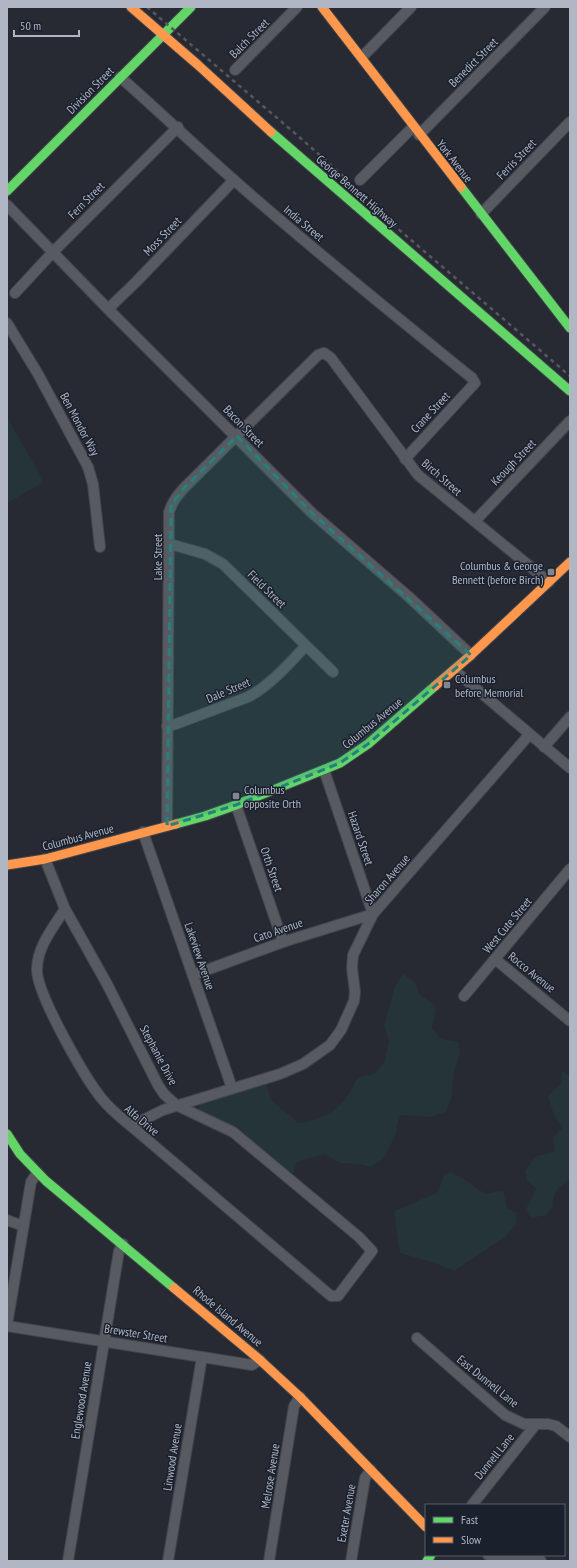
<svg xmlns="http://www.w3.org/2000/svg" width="577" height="1568" font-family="'PT Sans Narrow',sans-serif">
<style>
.green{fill:#253438}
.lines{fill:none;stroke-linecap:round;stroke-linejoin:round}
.street-casing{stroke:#42454b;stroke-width:12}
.fast-casing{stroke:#42454b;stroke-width:11}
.slow-casing{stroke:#42454b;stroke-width:11}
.street{stroke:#575a61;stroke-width:10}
.fast{stroke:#63d668;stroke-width:9}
.slow{stroke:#ff974d;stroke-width:9}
.rail{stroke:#55585f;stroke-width:2.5;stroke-dasharray:4 4;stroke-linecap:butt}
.marked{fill:#27807b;fill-opacity:0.2;stroke:#27807b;stroke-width:3;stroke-dasharray:8 5;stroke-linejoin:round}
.poi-dot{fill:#808591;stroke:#1b202d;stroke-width:1.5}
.labels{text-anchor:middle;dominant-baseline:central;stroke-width:3;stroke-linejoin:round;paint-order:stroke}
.street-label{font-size:12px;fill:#b0b6c4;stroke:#1b202d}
.poi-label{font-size:12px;fill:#b0b6c4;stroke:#1b202d;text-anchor:start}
</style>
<rect width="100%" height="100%" fill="#272a32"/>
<!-- green -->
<g class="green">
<polygon points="7,417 44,482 7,503"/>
<path d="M403,974L415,982L420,995L436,1006L432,1028L441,1039L458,1042L460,1051L453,1076L452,1095L446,1112L430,1117L401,1115L397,1123L396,1134L383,1159L371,1167L358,1164L340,1163L324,1154L297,1162L292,1176L198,1111L201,1099L266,1077C268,1107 280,1104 298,1123C312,1122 331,1115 341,1104C348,1097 353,1086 358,1077L374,1074L384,1063L389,1041L384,1026L396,984Z"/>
<path d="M562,1071L570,1076V1178C560,1187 552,1191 553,1206L546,1215L531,1218L526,1209L536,1189L527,1180L525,1171L536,1156L555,1152L553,1138L562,1128L553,1112L548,1096L561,1084Z"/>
<path d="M451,1172L467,1181L485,1194L503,1190L507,1208L516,1213V1225L505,1237L454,1271L432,1262L400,1253L394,1211C409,1206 422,1198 438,1193L443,1177Z"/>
</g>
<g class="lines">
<!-- street casing -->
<g class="street-casing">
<g id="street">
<polyline points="362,57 411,7"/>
<polyline points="235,70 297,7"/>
<path d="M120,77C159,111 196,147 235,181C312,249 392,313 472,378L475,383L405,459"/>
<polyline points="419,135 545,7"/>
<polyline points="360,180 413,127"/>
<polyline points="7,205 108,309 312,513 409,597 471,655"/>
<polyline points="481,214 570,122"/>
<polyline points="15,293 53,252 178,127"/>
<polyline points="108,309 136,282 234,180"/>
<polyline points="7,323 38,374 88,467 93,484 100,547"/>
<polyline points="475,521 570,421"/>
<polyline points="170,544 205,554 223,564 333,672"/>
<polyline points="454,670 570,768"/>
<path d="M167,726L176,724L248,697C271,685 288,664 306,646"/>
<polyline points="544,747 570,717"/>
<polyline points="236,805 283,942"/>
<path d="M167,826L169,512C172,502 177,496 184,488L318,355L324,353L331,358L418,475L549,582"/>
<polyline points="143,832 232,1088"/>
<path d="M45,859L65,909L107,984L158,1085L164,1094L176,1105L233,1132L359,1237L372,1251L338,1296H331L131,1126C120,1117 111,1110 102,1099C85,1078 36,993 37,969C37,947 54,926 65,909"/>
<polyline points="495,959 570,1021"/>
<polyline points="193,975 283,942 373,914 324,770"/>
<polyline points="464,996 570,869"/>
<polyline points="131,1126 163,1110 280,1074 303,1064 330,1045 341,1030 354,1001 355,992 352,968 353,955 373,914 529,735"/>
<polyline points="7,1220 23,1226"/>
<polyline points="7,1325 31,1182 37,1173"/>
<polyline points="7,1326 252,1365 260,1360"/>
<polyline points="417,1338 505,1415 524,1424 548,1424 556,1426 570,1437"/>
<polyline points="472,1505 536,1424"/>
<polyline points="488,1555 541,1561"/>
<polyline points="68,1561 119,1251 123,1244"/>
<polyline points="168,1561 202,1357"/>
<polyline points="269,1561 294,1406 300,1397"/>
<polyline points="351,1561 365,1478 371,1470"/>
</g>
</g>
<!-- fast casing -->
<g class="fast-casing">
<g id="fast">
<polyline points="271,132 570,391"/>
<polyline points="461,187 570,328"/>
<polyline points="7,191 191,7"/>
<polyline points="176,824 205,816 236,805 340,763 368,744 435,686"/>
<polyline points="7,1134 20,1154 46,1181 174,1288"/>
<polyline points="427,1561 431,1555"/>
</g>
</g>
<!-- slow casing -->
<g class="slow-casing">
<g id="slow">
<polyline points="131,7 198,65 271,132"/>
<polyline points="322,7 461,187"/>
<polyline points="435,686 471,655 570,562"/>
<polyline points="7,865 45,859 176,824"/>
<polyline points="174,1288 260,1360 300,1397 426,1527"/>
</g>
</g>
<!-- street -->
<use href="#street" class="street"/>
<!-- fast -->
<use href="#fast" class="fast"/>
<!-- slow -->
<use href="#slow" class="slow"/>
<!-- rail -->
<polyline class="rail" points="147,7 297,135 341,174 383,216 570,376"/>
</g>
<!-- marked area -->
<path class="marked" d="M237,436L312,513L471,655L368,744L340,763L236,805L167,826L171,505L184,488Z"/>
<!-- markers -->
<g class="poi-dot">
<rect x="547" y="568" width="8" height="8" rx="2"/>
<rect x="443" y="681" width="8" height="8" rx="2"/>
<rect x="232" y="792" width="8" height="8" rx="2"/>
</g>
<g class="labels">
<!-- street labels -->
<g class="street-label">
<text transform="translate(249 38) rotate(-45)">Balch Street</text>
<text transform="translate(473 62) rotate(-45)">Benedict Street</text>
<text transform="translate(90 90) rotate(-45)">Division Street</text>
<text transform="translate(516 159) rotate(-46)">Ferris Street</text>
<text transform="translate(455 161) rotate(52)">York Avenue</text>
<text transform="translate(357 191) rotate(41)">George Bennett Highway</text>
<text transform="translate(86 200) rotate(-45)">Fern Street</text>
<text transform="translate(304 223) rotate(40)">India Street</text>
<text transform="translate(162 236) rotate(-46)">Moss Street</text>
<text transform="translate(430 412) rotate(-47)">Crane Street</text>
<text transform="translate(80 424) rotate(62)">Ben Mondor Way</text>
<text transform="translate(244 426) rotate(46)">Bacon Street</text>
<text transform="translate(513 462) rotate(-46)">Keough Street</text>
<text transform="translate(442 477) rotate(41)">Birch Street</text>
<text transform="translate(157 557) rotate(-90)">Lake Street</text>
<text transform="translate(267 589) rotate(44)">Field Street</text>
<text transform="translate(228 690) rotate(-23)">Dale Street</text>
<text transform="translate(372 723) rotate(-39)">Columbus Avenue</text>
<text transform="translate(78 837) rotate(-15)">Columbus Avenue</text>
<text transform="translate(361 838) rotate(71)">Hazard Street</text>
<text transform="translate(272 869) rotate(71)">Orth Street</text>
<text transform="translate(387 879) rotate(-49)">Sharon Avenue</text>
<text transform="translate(507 925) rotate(-50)">West Cute Street</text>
<text transform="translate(278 930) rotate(-19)">Cato Avenue</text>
<text transform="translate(200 956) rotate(71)">Lakeview Avenue</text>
<text transform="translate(532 972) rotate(39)">Rocco Avenue</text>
<text transform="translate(159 1055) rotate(62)">Stephanie Drive</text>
<text transform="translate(142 1120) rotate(40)">Alfa Drive</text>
<text transform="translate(228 1316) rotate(40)">Rhode Island Avenue</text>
<text transform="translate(136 1333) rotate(9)">Brewster Street</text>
<text transform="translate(488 1381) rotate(39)">East Dunnell Lane</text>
<text transform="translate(81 1400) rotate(-81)">Englewood Avenue</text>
<text transform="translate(494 1456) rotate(-51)">Dunnell Lane</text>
<text transform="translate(172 1457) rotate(-81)">Linwood Avenue</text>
<text transform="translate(270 1476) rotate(-81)">Melrose Avenue</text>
<text transform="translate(346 1513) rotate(-80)">Exeter Avenue</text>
</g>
<!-- poi labels -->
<g class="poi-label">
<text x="543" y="565" text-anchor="end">Columbus &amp; George<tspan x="543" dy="14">Bennett (before Birch)</tspan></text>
<text x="455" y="678">Columbus<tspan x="455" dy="14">before Memorial</tspan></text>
<text x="244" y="789">Columbus<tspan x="244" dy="14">opposite Orth</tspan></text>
</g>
</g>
<!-- border -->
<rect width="577" height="1568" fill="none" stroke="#b0b6c4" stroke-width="16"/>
<!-- legend -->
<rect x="425" y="1504" width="140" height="52" fill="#1b202d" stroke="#575c69"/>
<rect x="433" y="1517" width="20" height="6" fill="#63d668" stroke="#575c69"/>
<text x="461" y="1524" font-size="12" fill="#b0b6c4">Fast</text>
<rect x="433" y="1537" width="20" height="6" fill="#ff974d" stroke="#575c69"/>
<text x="461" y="1544" font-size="12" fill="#b0b6c4">Slow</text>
<!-- scale -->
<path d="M14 30v6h65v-6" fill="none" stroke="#b0b6c4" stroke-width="2"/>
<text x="20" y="30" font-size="12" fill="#b0b6c4" stroke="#1b202d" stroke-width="3" paint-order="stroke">50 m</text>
</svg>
